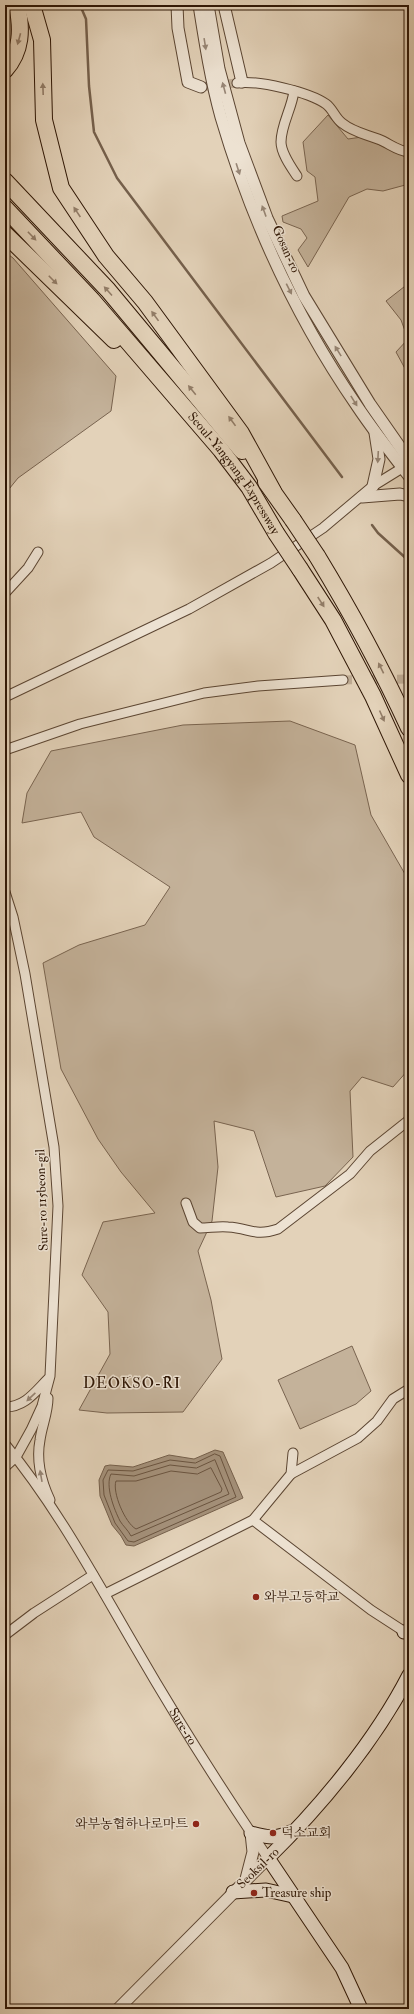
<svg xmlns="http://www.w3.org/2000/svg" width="414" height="2014" font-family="'IM FELL Double Pica','Noto Serif KR',serif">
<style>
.green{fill:#c4b29a;stroke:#796450}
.water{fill:#a5927c;stroke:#75604c}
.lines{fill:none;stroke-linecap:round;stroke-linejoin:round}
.shore{stroke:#6a5440;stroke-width:1}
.stream{stroke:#75604c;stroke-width:2.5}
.minor-tunnel{stroke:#bfac95;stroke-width:9;stroke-dasharray:9 4.5;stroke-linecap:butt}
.minor-casing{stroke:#5b4532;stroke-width:11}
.tertiary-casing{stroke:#5b4532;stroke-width:13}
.secondary-casing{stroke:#2e1605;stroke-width:15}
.motorway-casing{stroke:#2e1605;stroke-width:18}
.minor{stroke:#ede2d2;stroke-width:9}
.tertiary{stroke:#ede2d2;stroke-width:11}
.secondary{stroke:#ede2d2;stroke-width:13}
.motorway{stroke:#e3d2b9;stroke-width:16}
.motorway-bridge-casing{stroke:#2e1605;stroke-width:18;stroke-linecap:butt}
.motorway-bridge{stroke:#e3d2b9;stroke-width:16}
.oneway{fill:#927d68}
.oneway2{fill:#978676}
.poi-dot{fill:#8f2418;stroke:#ede2d2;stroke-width:1.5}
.labels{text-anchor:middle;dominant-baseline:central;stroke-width:3;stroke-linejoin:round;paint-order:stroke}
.street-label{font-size:13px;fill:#2e1605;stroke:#ede2d2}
.poi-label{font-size:13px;fill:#2e1605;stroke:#ede2d2;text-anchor:start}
.quarter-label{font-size:15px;letter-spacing:1px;fill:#2e1605;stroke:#ede2d2}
</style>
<rect width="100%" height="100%" fill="#e3d2b9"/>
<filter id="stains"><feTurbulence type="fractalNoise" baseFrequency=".005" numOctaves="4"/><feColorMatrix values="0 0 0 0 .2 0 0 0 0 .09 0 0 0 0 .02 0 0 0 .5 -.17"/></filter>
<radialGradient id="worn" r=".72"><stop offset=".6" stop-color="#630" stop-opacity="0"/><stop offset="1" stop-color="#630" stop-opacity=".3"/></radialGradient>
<!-- green -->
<g class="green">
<polygon points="328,115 348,139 362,137 400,154 409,155 409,184 383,191 367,189 349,197 308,267 298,250 307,238 301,229 283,222 282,216 318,201 315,177 307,171 303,142"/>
<polygon points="5,252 13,258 116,376 111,411 18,478 5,494"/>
<polygon points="409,283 409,376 396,352 408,339 401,320 386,301"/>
<polygon points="290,721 355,745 371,815 409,881 409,1069 393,1087 362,1077 350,1091 353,1157 325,1186 276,1197 254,1131 214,1121 218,1167 212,1221 198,1251 211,1300 222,1359 183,1412 107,1413 79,1410 110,1354 108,1312 82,1275 103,1222 155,1213 121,1172 98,1139 61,1069 43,963 79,945 145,925 170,887 94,837 81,812 22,823 27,793 51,751 183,725"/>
<polygon points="352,1346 371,1391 356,1404 300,1429 278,1380"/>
</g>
<!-- water -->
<polygon class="water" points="215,1450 223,1452 243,1498 134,1546 126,1545 121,1536 112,1525 100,1496 99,1480 105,1466 110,1465 133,1467 169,1455 194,1459"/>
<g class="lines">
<!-- shore -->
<g class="shore">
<polygon points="215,1454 220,1456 236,1497 134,1542 128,1541 115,1523 104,1495 103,1480 108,1470 133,1471 170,1460 195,1463"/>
<path d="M215,1460L229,1494L131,1536C128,1530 123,1526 120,1521C114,1509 105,1486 111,1474L134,1476L170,1465L196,1468Z"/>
<path d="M211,1468L222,1489L221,1492L136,1529C125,1523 112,1492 116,1481H136L171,1471L197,1474Z"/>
</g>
<!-- stream -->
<g class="stream">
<polyline points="80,5 86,19 89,86 94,132 117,178 342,477"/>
<polyline points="372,525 378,533 409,561"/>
</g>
<!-- minor-tunnel -->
<g class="minor-tunnel">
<polyline points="201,87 237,83"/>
<polyline points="343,680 409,679"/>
</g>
<!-- minor casing -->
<g class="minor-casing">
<g id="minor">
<path d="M237,83C258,80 309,92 326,104C333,109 335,118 342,123C353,132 365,134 378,139C389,143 397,151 409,152"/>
<path d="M294,91C292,108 281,125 281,142C281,153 291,167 297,176"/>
<polyline points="5,593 28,568 38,552"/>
<polyline points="5,697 189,609 271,563 323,528 373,486 407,465"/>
<polyline points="5,750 80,724 204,693 258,686 343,680"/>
<polyline points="5,892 13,917 25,974 54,1147 58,1206 50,1376 42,1406 31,1430 16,1457 5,1467"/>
<path d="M186,1203L193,1222L200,1228C209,1228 219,1226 228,1227C250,1228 254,1237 278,1229L350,1174L370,1151L409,1120"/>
<path d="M48,1398C48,1413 42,1425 40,1440C36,1461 41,1481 50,1500"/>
<path d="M5,1407C25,1407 35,1392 48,1379"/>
<path id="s1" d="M5,1444C57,1507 96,1580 137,1650C178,1721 222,1790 268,1858"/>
<polyline points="291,1474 358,1438 377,1421 393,1399 409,1389"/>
<polyline points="253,1520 371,1610 408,1634"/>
<polyline points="105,1594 253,1520 291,1474 293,1453"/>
<polyline points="5,1635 34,1613 93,1575"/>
</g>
</g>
<!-- tertiary casing -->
<g class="tertiary-casing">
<g id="tertiary">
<polyline points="177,5 178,28 188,82 201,87"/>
<path d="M199,5C205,43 211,81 221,117C251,219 297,319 357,406C373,430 391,453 409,476"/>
<polyline points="208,5 219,69 239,143 267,218 304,296 370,404 409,460"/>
<polyline points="224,5 242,82"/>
<polyline points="373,486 379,459 375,433"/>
<polyline points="362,497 400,494 409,496"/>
<polyline points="246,1879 253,1852 251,1833"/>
<polyline points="118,2009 268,1858"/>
</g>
</g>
<!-- secondary casing -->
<g class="secondary-casing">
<g id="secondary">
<polyline points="404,1632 409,1631"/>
<path d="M251,1833C270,1838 275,1839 293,1831"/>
<polyline points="233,1892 266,1890 293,1896"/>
<path d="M361,2009L342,1968L268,1858C321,1806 375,1741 409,1675"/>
</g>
</g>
<!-- motorway casing -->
<g class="motorway-casing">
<g id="motorway">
<polyline points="32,5 42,40 44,120 61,188 106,256 145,302 241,433 273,491"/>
<path d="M5,70C22,51 22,29 17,5"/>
<polyline points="5,181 108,290 242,451"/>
<path id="s2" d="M5,208L92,300L221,450L249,487L276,533"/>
<polyline points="5,234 114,340"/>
<polyline points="266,482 293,520"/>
<path d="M317,556C351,612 382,669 409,728"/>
<polyline points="300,569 333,620 373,696 409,775"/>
</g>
</g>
<!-- minor -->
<use href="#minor" class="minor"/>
<!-- tertiary -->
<use href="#tertiary" class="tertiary"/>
<!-- secondary -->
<use href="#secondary" class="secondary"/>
<!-- motorway -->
<use href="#motorway" class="motorway"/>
<!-- motorway-bridge casing -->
<g class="motorway-bridge-casing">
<g id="motorway-bridge">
<polyline points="293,520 317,556"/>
<polyline points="276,533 300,569"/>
</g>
</g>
<!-- motorway-bridge -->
<use href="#motorway-bridge" class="motorway-bridge"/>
</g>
<!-- one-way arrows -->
<defs><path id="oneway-solid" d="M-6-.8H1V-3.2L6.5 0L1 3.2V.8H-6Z"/></defs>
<g class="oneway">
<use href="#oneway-solid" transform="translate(19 39) rotate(105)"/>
<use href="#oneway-solid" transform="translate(43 89) rotate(-92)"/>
<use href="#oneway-solid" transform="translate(77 212) rotate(-124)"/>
<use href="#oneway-solid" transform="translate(32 236) rotate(46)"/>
<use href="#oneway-solid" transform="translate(53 280) rotate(45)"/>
<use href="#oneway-solid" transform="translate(108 291) rotate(-132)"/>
<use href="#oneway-solid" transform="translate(155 316) rotate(-126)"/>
<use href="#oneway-solid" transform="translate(192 390) rotate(-129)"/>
<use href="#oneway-solid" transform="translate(232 421) rotate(-126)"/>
<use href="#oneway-solid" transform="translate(321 602) rotate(57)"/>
<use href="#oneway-solid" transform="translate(381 668) rotate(-116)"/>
<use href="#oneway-solid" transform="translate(382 716) rotate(66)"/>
</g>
<g class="oneway2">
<use href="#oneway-solid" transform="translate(205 44) rotate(81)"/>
<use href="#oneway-solid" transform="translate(224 88) rotate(-105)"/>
<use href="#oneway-solid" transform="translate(238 169) rotate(72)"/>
<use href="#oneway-solid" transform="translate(264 211) rotate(-110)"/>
<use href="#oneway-solid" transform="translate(289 289) rotate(63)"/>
<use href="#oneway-solid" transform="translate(338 351) rotate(-122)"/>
<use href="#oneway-solid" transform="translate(354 401) rotate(58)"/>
<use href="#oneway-solid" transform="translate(378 457) rotate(93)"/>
<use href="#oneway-solid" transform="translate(31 1397) rotate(137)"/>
<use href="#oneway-solid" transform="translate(41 1476) rotate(-100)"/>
</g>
<!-- markers -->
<g class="poi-dot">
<circle cx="256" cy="1597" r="4"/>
<circle cx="196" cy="1824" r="4"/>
<circle cx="273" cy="1833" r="4"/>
<circle cx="254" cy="1893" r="4"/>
</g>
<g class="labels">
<!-- street labels -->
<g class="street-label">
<text transform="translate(286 249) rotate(66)">Gosan-ro</text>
<text stroke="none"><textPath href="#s2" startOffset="351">Seoul-Yangyang Expressway</textPath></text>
<text transform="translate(42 1200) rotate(-92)">Sure-ro 115beon-gil</text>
<text stroke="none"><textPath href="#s1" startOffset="334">Sure-ro</textPath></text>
<text transform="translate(258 1868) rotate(-44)">Seoksil-ro</text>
</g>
<!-- poi labels -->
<g class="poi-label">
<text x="264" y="1597">와부고등학교</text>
<text x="188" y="1824" text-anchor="end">와부농협하나로마트</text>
<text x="281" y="1833">덕소교회</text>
<text x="262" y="1893">Treasure ship</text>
</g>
<!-- quarter labels -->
<g class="quarter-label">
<text x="132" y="1383">DEOKSO-RI</text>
</g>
</g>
<!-- margin -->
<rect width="414" height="2014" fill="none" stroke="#e3d2b9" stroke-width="20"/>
<rect x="6" y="6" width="402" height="2002" fill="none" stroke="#2e1605" stroke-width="2"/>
<rect x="10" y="10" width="394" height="1994" fill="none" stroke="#2e1605"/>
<rect width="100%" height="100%" filter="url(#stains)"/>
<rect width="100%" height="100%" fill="url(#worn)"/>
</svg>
